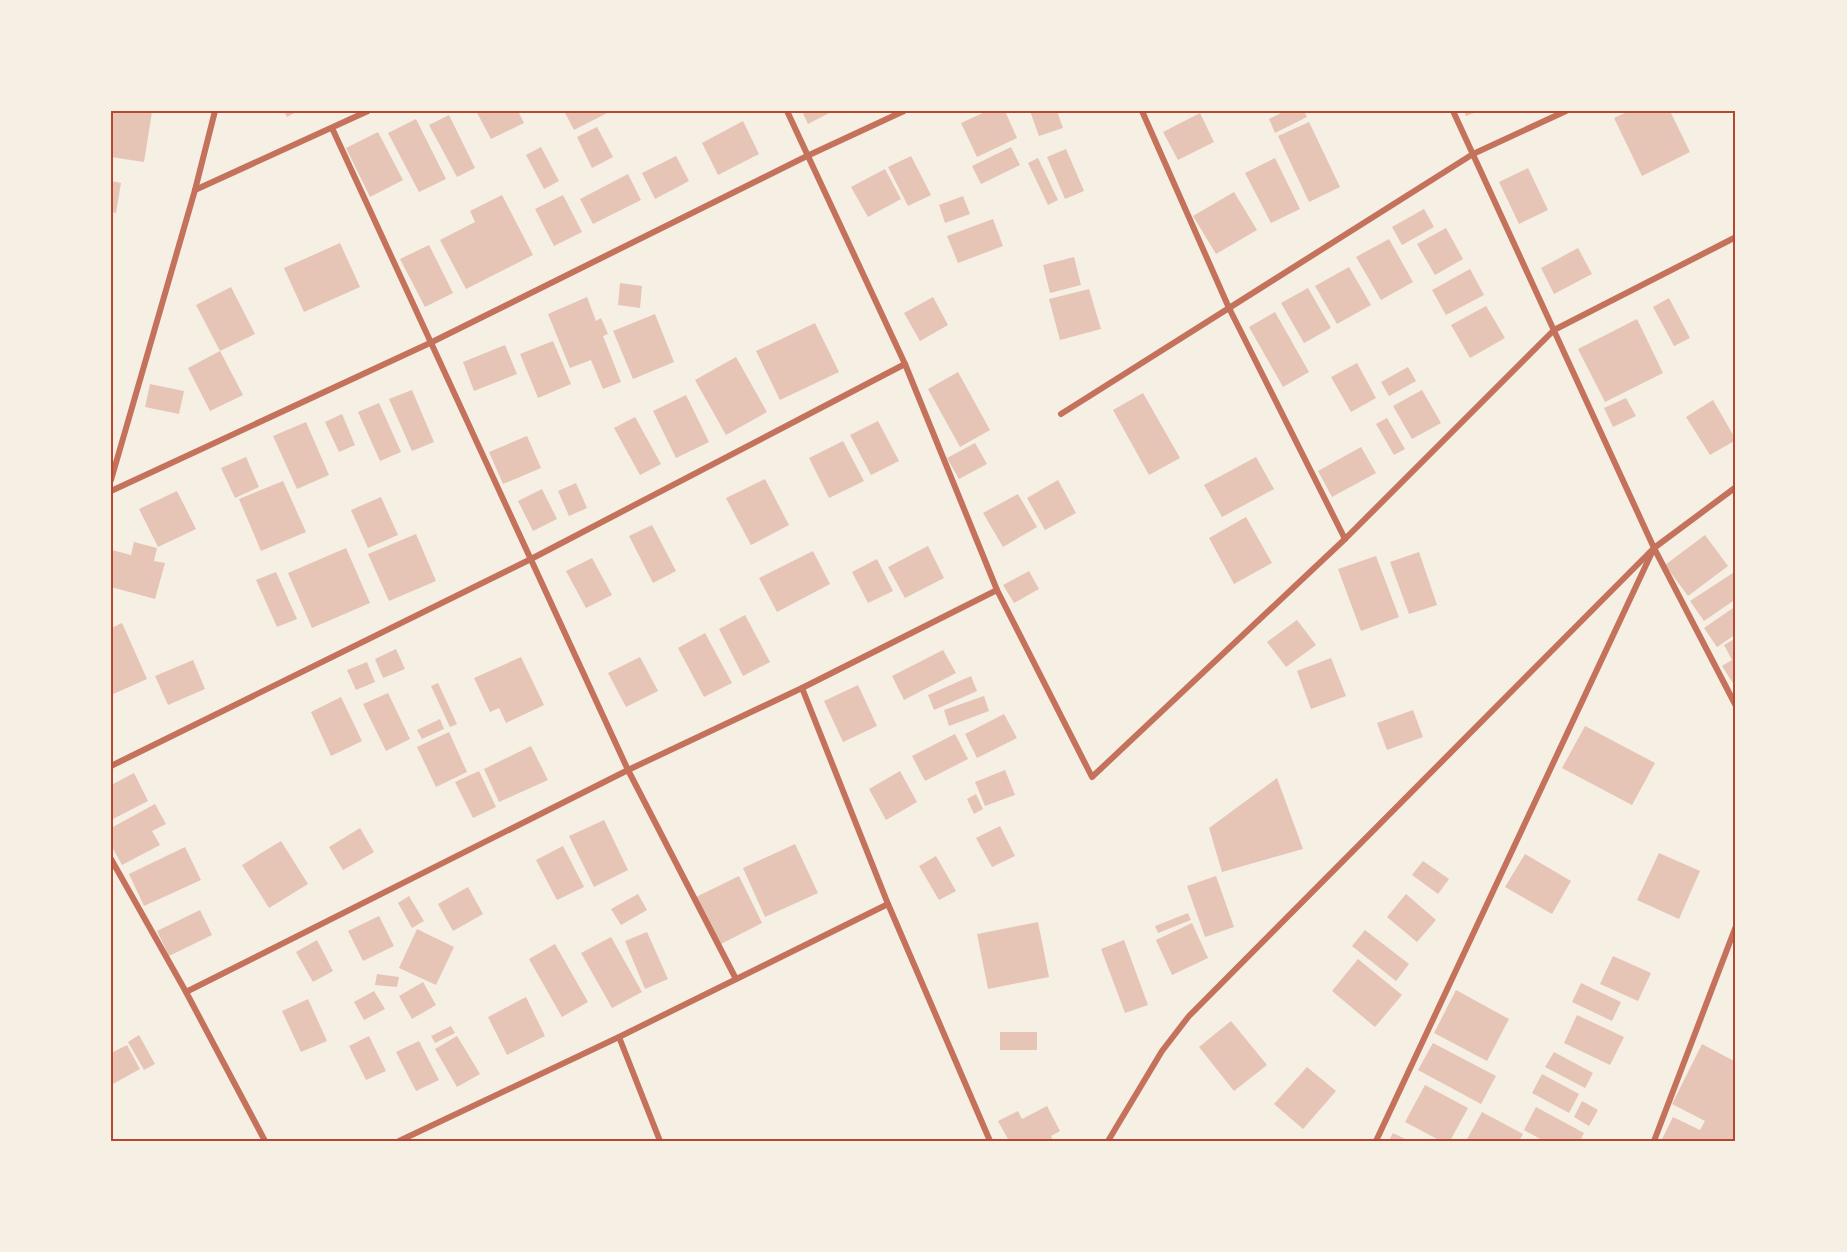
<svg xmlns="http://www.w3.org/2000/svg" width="1847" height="1252" font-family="'DejaVu Sans',sans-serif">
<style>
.building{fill:#e6c5b7}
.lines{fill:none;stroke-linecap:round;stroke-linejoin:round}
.minor{stroke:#c5725c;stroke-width:6}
.neatline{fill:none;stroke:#b5482f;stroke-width:2}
</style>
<rect width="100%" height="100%" fill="#f6efe4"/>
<!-- building -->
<g class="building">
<polygon points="111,111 152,112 144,162 111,157"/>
<polygon points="284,111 298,111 287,117"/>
<polygon points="476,111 518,111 524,123 491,139"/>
<polygon points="564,111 611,111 574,130"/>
<polygon points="802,111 833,111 808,124"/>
<polygon points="987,111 1005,111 1017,138 977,157 961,123"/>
<polygon points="1030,111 1057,111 1063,128 1039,136"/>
<polygon points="1285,111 1304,111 1307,117 1275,133 1269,119"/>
<polygon points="1464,111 1479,111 1466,116"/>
<polygon points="1629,111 1670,111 1690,152 1642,176 1614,118"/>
<polygon points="1200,113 1214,142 1178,160 1163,132"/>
<polygon points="449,115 475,168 457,177 429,125"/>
<polygon points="416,119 446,179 419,192 388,133"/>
<polygon points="743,121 759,154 718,175 702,143"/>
<polygon points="1309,122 1340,187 1309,202 1278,136"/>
<polygon points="597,127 613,157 592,168 577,137"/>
<polygon points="378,132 403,180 370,197 346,148"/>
<polygon points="541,147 559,181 544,189 526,155"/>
<polygon points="1011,147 1020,165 981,184 972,166"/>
<polygon points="1066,149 1084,191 1065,199 1047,157"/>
<polygon points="676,156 689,181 655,199 642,173"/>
<polygon points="911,156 931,195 908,206 888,167"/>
<polygon points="1038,158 1058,200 1048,205 1028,163"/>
<polygon points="1275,158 1300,209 1271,223 1245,173"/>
<polygon points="1528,168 1548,210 1519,224 1499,182"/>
<polygon points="885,169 901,199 868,217 851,187"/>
<polygon points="628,174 641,200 593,224 580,199"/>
<polygon points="111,181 121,183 116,213 111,212"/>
<polygon points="1234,192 1257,230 1216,254 1193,216"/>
<polygon points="502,195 533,255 466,289 440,240 475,222 470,211"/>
<polygon points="563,195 582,232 554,246 535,209"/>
<polygon points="963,196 970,214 945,223 939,205"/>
<polygon points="1424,209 1434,227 1402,245 1392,227"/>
<polygon points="993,219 1003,246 958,263 947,236"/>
<polygon points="1446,228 1463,259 1435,275 1417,244"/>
<polygon points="1389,239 1413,282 1381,300 1356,257"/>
<polygon points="340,243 360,287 304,312 284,268"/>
<polygon points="429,245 453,293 425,307 400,259"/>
<polygon points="1578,248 1592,274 1554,294 1541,268"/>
<polygon points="1074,257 1081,285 1050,293 1043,265"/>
<polygon points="1349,267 1371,305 1337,324 1315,286"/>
<polygon points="1470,269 1484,295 1446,315 1432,290"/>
<polygon points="620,283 642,286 640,308 618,305"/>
<polygon points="231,287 255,334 220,351 196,305"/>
<polygon points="1308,288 1331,328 1304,343 1281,303"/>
<polygon points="1089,289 1101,329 1060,340 1049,299"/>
<polygon points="587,297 596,321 601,318 608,334 603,336 621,382 603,389 591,360 570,368 548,314"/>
<polygon points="933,297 948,325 920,341 904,313"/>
<polygon points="1669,298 1690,338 1674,346 1653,307"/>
<polygon points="1486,306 1505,338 1470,358 1451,325"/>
<polygon points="1275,312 1309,372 1283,387 1249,327"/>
<polygon points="655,314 674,362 633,379 613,331"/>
<polygon points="1637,319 1663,373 1605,402 1578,349"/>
<polygon points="815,323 839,372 780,400 756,351"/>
<polygon points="553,341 571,384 538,398 520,354"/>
<polygon points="505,345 517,374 474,391 463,362"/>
<polygon points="220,351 243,395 210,411 188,368"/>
<polygon points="736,357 767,412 726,435 695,380"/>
<polygon points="1357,363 1376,398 1351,412 1331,377"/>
<polygon points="1408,367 1416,381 1389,396 1381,382"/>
<polygon points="958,372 990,430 960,447 928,389"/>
<polygon points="150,384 184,391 179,414 145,407"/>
<polygon points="412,390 434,442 412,451 389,399"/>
<polygon points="1422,390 1441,423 1412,439 1393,406"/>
<polygon points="1143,393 1180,458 1149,475 1113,410"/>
<polygon points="686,395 709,442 676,458 653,411"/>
<polygon points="1626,398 1636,416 1613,427 1604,408"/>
<polygon points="1713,400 1736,440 1710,455 1686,417"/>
<polygon points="379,403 401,452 380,461 358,412"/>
<polygon points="342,414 355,445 339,452 325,422"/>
<polygon points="635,417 661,464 640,475 614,428"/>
<polygon points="1387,418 1405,449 1394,455 1376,424"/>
<polygon points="878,421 899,461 871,475 850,435"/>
<polygon points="306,422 329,475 297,489 273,436"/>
<polygon points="527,436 541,468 503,484 489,452"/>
<polygon points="843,441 864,481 829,498 809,458"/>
<polygon points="975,443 987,464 959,479 947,458"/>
<polygon points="1361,447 1376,473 1332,497 1318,471"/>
<polygon points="246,457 259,487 235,498 221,468"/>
<polygon points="1256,457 1274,489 1222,517 1204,485"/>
<polygon points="765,479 789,525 751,545 726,498"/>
<polygon points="1058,480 1076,513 1045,530 1027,498"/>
<polygon points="283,481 306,532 261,551 239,499"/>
<polygon points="576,483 587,508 569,516 558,491"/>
<polygon points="542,489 557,519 533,531 518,501"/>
<polygon points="177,491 196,529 158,547 139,509"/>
<polygon points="1018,494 1037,527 1003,547 983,513"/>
<polygon points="381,497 398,535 368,548 351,510"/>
<polygon points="1246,517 1272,563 1234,584 1209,538"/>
<polygon points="652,525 676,571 653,583 629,536"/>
<polygon points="416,534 436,581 389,601 368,554"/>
<polygon points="1705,535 1728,566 1688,596 1665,565"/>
<polygon points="134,542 157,548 154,561 165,563 155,599 111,587 112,550 131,555"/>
<polygon points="928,546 944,578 905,598 888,567"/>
<polygon points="346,548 370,603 312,628 288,573"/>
<polygon points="813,551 830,584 777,612 759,578"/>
<polygon points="1419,552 1437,605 1409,614 1390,562"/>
<polygon points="1376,556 1399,617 1361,631 1338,569"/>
<polygon points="592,558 612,595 586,608 566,571"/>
<polygon points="877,559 893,591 868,603 852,572"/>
<polygon points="1029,571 1039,589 1014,603 1003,585"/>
<polygon points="1736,571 1736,599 1704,621 1690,601"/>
<polygon points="276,572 297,619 277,627 256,580"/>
<polygon points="1733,608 1736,612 1736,634 1717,647 1704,628"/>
<polygon points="745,615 770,662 743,676 719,629"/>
<polygon points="1297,620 1316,645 1286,667 1267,642"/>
<polygon points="122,623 147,679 111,695 111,628"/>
<polygon points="705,633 732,683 704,697 678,648"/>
<polygon points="1736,638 1736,688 1722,666 1732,660 1724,645"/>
<polygon points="396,649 405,669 383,678 375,659"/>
<polygon points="943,650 956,673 904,700 892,676"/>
<polygon points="521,657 544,705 506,723 499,708 490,712 474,678"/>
<polygon points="640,657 658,691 626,707 608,673"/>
<polygon points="1331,658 1346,696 1311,709 1297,671"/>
<polygon points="193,660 205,689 168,705 155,676"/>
<polygon points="367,662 375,682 356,690 347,670"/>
<polygon points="971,676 977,691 934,710 928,695"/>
<polygon points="438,683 457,724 450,727 431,686"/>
<polygon points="858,685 877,726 843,742 824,701"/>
<polygon points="388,693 410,739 386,751 363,704"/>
<polygon points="984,696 989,711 949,726 944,710"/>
<polygon points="341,697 362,741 331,756 311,712"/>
<polygon points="1413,710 1423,737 1387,750 1377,723"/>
<polygon points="1004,714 1017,738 977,758 965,734"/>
<polygon points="440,719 444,729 422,739 417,730"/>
<polygon points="1585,726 1655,763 1632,805 1562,768"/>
<polygon points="449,732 467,772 436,787 417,747"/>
<polygon points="955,734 968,759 925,781 912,756"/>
<polygon points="531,746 548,780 499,802 484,769"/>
<polygon points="1005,770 1015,795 985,806 975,782"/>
<polygon points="479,771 496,807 473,818 455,782"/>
<polygon points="900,771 917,802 886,820 869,789"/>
<polygon points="134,773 148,801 111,820 111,785"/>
<polygon points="1277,778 1303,849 1222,872 1209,828"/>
<polygon points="976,794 983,809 974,814 967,799"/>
<polygon points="155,804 166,824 152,831 160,845 122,865 111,845 111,828"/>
<polygon points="604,820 628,870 594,887 569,836"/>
<polygon points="1000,826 1015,856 992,867 976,838"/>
<polygon points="360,828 374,852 343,870 329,847"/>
<polygon points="281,841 308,884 269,908 242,865"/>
<polygon points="795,844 818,893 765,917 743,868"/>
<polygon points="563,846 584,887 557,900 536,860"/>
<polygon points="185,847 201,880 144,906 129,874"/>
<polygon points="1659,853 1700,871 1679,919 1637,900"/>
<polygon points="1525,854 1571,881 1552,914 1505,887"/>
<polygon points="936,856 956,891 939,900 919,866"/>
<polygon points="1423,861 1449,879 1438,894 1412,875"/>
<polygon points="739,876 762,923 721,944 696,897"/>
<polygon points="1216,876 1234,927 1205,937 1187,886"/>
<polygon points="468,887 483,914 453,931 438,904"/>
<polygon points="638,894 647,910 621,925 611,909"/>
<polygon points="1406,894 1436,920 1417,942 1387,917"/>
<polygon points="409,896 424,921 412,928 398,903"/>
<polygon points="200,910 212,935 169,956 157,931"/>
<polygon points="1188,913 1191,920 1158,933 1155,926"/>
<polygon points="379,916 394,946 363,961 348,931"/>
<polygon points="1038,922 1049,977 988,989 977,934"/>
<polygon points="1192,923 1208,958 1172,975 1156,940"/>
<polygon points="417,929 454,947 436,985 399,968"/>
<polygon points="1365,930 1409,964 1396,981 1352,946"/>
<polygon points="647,932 668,979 645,989 625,941"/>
<polygon points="611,937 642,992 612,1008 581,953"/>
<polygon points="317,940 333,971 313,982 296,952"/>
<polygon points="1124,940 1148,1005 1125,1013 1101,949"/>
<polygon points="555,944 588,1002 562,1017 529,959"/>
<polygon points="1613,956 1651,973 1638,1001 1600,984"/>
<polygon points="1358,959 1402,995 1375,1027 1332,991"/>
<polygon points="377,974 399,977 397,987 375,985"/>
<polygon points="423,982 436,1005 412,1019 399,996"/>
<polygon points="1581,983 1621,1002 1612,1021 1572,1002"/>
<polygon points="1456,990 1509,1019 1487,1061 1434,1033"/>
<polygon points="374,991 385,1009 364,1020 354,1002"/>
<polygon points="526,997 545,1036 507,1055 488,1017"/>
<polygon points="308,999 327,1041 301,1052 282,1011"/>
<polygon points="1577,1015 1624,1037 1610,1065 1564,1043"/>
<polygon points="1231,1021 1267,1065 1234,1091 1199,1047"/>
<polygon points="451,1026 455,1033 435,1043 431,1036"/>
<rect x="1000" y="1032" width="37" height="18"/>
<polygon points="139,1035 155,1064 144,1070 128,1042"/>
<polygon points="369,1036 386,1071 366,1080 349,1046"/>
<polygon points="457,1036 480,1074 457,1087 435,1049"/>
<polygon points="419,1041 439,1080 416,1091 396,1052"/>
<polygon points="1433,1043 1496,1076 1481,1104 1418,1070"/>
<polygon points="1702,1044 1736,1062 1736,1141 1661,1141 1673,1117 1700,1130 1705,1121 1672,1104"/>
<polygon points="127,1045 140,1069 111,1085 111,1053"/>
<polygon points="1554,1052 1593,1073 1585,1088 1545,1067"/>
<polygon points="1307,1067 1336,1091 1303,1129 1274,1104"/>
<polygon points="1542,1074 1579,1094 1569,1113 1532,1093"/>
<polygon points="1425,1085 1468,1108 1450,1141 1441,1141 1405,1122"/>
<polygon points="1582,1101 1598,1110 1589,1126 1574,1117"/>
<polygon points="1047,1106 1060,1131 1051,1136 1053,1141 1009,1141 998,1121 1018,1111 1022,1119"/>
<polygon points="1536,1107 1584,1133 1580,1141 1544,1141 1524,1130"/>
<polygon points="1482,1112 1523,1134 1519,1141 1466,1141"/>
<polygon points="1393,1133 1409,1141 1389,1141"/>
</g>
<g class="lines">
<!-- minor -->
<g class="minor">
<polyline points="787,111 905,364 997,590 1092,777 1345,539 1554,330 1736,237"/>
<polyline points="1142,111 1229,308 1345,539"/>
<polyline points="1453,111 1654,548 1736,706"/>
<polyline points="332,128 628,770 736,979"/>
<polyline points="195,190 368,111"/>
<polyline points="1061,414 1473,154 1566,111"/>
<polyline points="111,480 195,190 215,111"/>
<polyline points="111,491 430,343 807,156 904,111"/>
<polyline points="802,688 888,904 990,1141"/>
<polyline points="111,766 531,559 905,364"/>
<polyline points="111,859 186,992 265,1141"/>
<polyline points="186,992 628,770 802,688 997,590"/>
<polyline points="619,1037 660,1141"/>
<polyline points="399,1141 619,1037 888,904"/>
<polyline points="1108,1141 1162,1051 1189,1016 1654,548"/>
<polyline points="1376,1141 1654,548 1736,487"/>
<polyline points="1654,1141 1736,926"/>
</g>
</g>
<!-- border -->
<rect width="1847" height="1252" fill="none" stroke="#f6efe4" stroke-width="225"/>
<rect x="112" y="112" width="1622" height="1028" class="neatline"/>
</svg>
